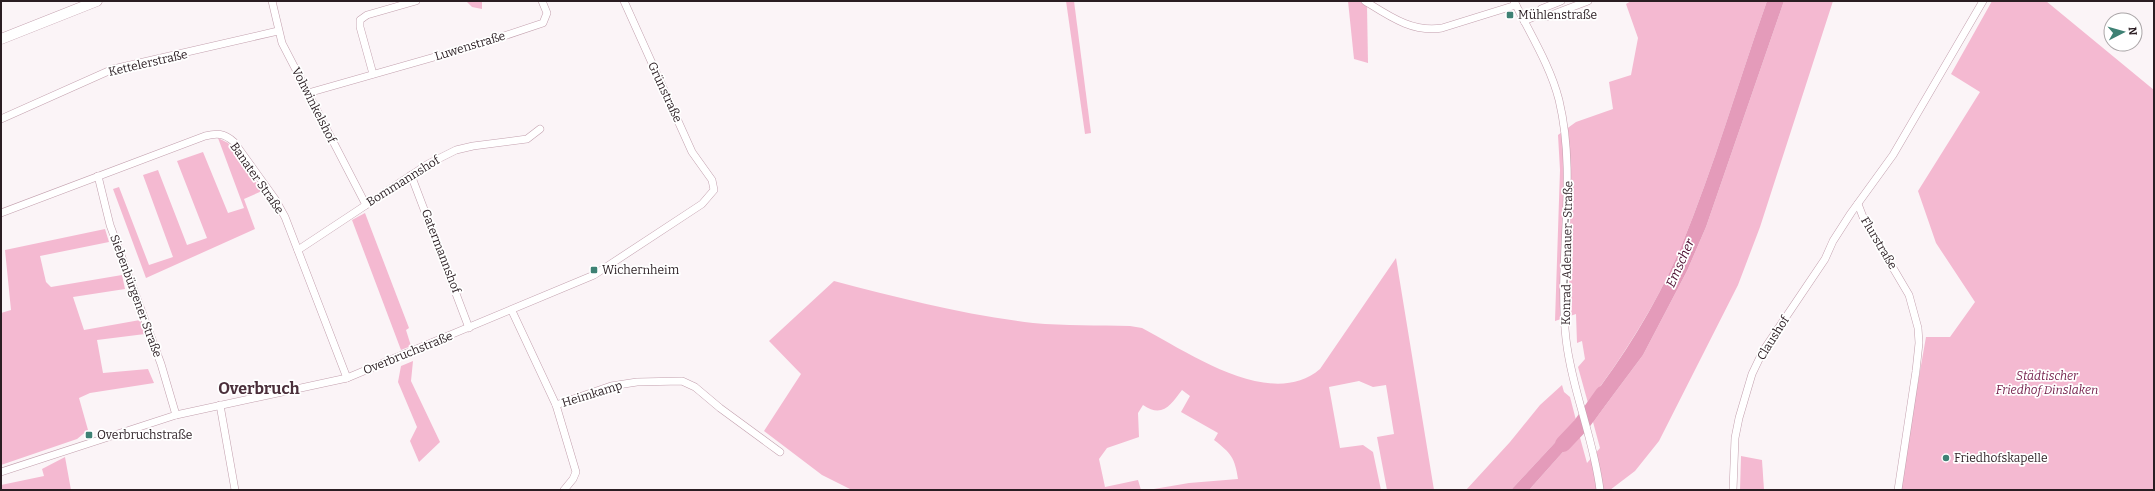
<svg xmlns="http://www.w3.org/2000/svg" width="2155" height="491" font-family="Bitter,serif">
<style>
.green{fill:#f4b9d1}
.water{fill:#e49bba}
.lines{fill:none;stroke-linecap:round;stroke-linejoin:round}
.river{stroke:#e49bba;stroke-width:16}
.minor-casing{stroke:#c3a0ae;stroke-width:8}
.secondary-casing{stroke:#c3a0ae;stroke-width:11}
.minor{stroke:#fff;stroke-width:7}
.secondary{stroke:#fff;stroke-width:10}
.poi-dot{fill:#3e8174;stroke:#fff;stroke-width:1.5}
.labels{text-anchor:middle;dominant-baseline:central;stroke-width:3.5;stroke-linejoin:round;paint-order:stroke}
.poi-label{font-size:12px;fill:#2a1d22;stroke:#fff;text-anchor:start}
.street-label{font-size:12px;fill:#2a1d22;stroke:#fff}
.park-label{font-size:12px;font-style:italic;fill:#76234e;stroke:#fff}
.water-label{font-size:13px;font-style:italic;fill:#4b0b2e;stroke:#fff}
.district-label{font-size:16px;font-weight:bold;fill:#4b2f3b;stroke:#fff}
</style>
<rect width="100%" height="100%" fill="#fbf4f7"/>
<!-- green -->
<g class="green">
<polygon points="466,1 482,1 482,9 472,7"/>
<polygon points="1066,1 1074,1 1091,133 1085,134"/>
<polygon points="1348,1 1359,1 1367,6 1368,63 1354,59"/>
<path d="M1631,1H1767C1738,83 1714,167 1681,247C1657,303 1625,354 1588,403L1578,367L1585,359L1582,341L1577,343L1576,314L1555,321L1560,170L1558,135L1576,122L1613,109L1609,82L1631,75L1638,38L1626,4Z"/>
<polygon points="1784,1 1833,1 1760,227 1738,285 1659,441 1635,471 1610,490 1529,490 1579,434 1587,463 1600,448 1593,422 1643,355 1687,271 1706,227"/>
<polygon points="1992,1 2046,1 2154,90 2154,490 1899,490 1926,337 1950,337 1975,302 1936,243 1918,191 1980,92 1951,74"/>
<polygon points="218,138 228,143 262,191 244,199 255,229 146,278 113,189 119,187 149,265 173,257 143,175 158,170 187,245 207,238 177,161 203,152 228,213 244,208"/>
<polygon points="365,213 409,328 406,330 411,346 401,350 352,220"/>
<polygon points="105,229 109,242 40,256 46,282 51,287 122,275 125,289 73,297 84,330 140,320 145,334 97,340 103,373 148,369 154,383 90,393 79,398 88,430 77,439 1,465 1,313 11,310 5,250"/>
<path d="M1396,258L1434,490H1387L1377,437L1394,434L1386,385L1373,387L1359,381L1329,387L1340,448L1363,445L1373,452L1381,490H1148L1189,483L1238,479C1235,458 1231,453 1214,440L1218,433L1181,412L1190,396L1182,390C1171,404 1163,419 1143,405L1138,413L1139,437L1107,448L1099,459L1105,487L1138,480L1141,490H852L822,475L764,431L801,374L769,341L834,281C899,298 965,315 1033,323C1065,326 1098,325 1130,326L1142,328C1188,352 1271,411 1320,369Z"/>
<polygon points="413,361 411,381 440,442 419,462 410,441 417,427 398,382 401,366"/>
<polygon points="1562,385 1564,392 1570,397 1576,420 1511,490 1466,490 1510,442 1540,405"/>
<polygon points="1741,456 1762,460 1764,490 1740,490"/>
<polygon points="65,457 71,490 1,490 1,485 44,476 42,469"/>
</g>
<!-- water -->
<g class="water">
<path d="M1767,1H1784L1706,227L1687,271L1643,355L1593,422L1588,403C1625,355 1657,303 1681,247C1714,167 1738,83 1767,1Z"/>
<polygon points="1576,420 1579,434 1529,490 1511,490"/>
</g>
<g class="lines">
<!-- river -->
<polyline class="river" points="1563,444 1581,425 1603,394"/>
<!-- minor casing -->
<g class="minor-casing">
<g id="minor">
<polyline points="272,1 282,43 366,205"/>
<path d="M1365,1C1389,16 1413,33 1442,28L1516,5"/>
<path d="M1514,1C1530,34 1550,65 1559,100C1578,179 1557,259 1566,339C1572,391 1594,439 1600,490"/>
<polyline points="1538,15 1541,9 1561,1"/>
<polyline points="1524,21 1538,15 1546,17 1588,1"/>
<polyline points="373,74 360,27 360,20 367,15 416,1"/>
<polyline points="308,93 480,44 543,23 547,13 542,1"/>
<polyline points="1,119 113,69 278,31"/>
<polyline points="411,175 469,328"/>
<polyline points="98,176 110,225 161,364 176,415"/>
<polyline points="1858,204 1863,217 1909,295 1918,328 1919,343 1916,371 1898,490"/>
<path d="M1,213L205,136C217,133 224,133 234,142L275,199L285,217L347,378"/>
<polyline points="298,250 428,164 456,150 473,146 527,139 540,129"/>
<polyline points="512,311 556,405 576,472 573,479 564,490"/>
<polyline points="220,405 235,490"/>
<polyline points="556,405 611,386 637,382 682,381 695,387 720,408 780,452"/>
<polyline points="1,472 176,415 347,378 594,275 702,204 714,190 712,180 692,152 624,1"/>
<polyline points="1733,490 1735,438 1739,418 1752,374 1763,351 1825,259 1833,241 1851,213 1893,155 1983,1"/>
</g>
</g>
<!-- secondary casing -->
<g class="secondary-casing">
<polyline id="secondary" points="1,39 97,1"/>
</g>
<!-- minor -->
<use href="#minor" class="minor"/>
<!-- secondary -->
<use href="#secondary" class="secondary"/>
</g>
<!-- markers -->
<g class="poi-dot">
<rect x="1506" y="11" width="8" height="8" rx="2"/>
<rect x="590" y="266" width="8" height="8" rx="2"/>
<rect x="85" y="431" width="8" height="8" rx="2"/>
<circle cx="1946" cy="458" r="4"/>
</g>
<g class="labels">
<!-- poi labels -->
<g class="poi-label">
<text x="1518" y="15">Mühlenstraße</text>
<text x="602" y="270">Wichernheim</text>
<text x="97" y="435">Overbruchstraße</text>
<text x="1954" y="458">Friedhofskapelle</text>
</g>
<!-- street labels -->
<g class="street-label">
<text transform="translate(470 46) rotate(-17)">Luwenstraße</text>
<text transform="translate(148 63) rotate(-13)">Kettelerstraße</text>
<text transform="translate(665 92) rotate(65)">Grünstraße</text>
<text transform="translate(314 105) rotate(63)">Vohwinkelshof</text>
<text transform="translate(257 178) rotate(55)">Banater Straße</text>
<text transform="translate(403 181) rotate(-32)">Bommannshof</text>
<text transform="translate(1879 243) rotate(59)">Flurstraße</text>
<text transform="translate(441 251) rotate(69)">Gatermannshof</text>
<text transform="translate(1567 253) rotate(-89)">Konrad-Adenauer-Straße</text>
<text transform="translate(136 296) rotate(70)">Siebenbürgener Straße</text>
<text transform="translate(1773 338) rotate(-58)">Claushof</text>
<text transform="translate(408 353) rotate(-22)">Overbruchstraße</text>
<text transform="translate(592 394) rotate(-17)">Heimkamp</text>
</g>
<!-- park labels -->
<g class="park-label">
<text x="2047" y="376">Städtischer<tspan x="2047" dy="14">Friedhof Dinslaken</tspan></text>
</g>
<!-- water labels -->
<g class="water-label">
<text transform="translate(1680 263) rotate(-66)">Emscher</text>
</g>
<!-- district labels -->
<g class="district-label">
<text x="259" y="388">Overbruch</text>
</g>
</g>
<!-- border -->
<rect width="2155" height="491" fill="none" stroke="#2a1d22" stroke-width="4"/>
<!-- north arrow -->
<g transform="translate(2123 32) rotate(84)"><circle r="19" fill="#ffffff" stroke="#aaa5a7"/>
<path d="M0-3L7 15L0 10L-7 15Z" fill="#3e8174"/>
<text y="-6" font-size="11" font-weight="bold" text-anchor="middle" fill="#2a1d22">N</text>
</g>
</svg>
